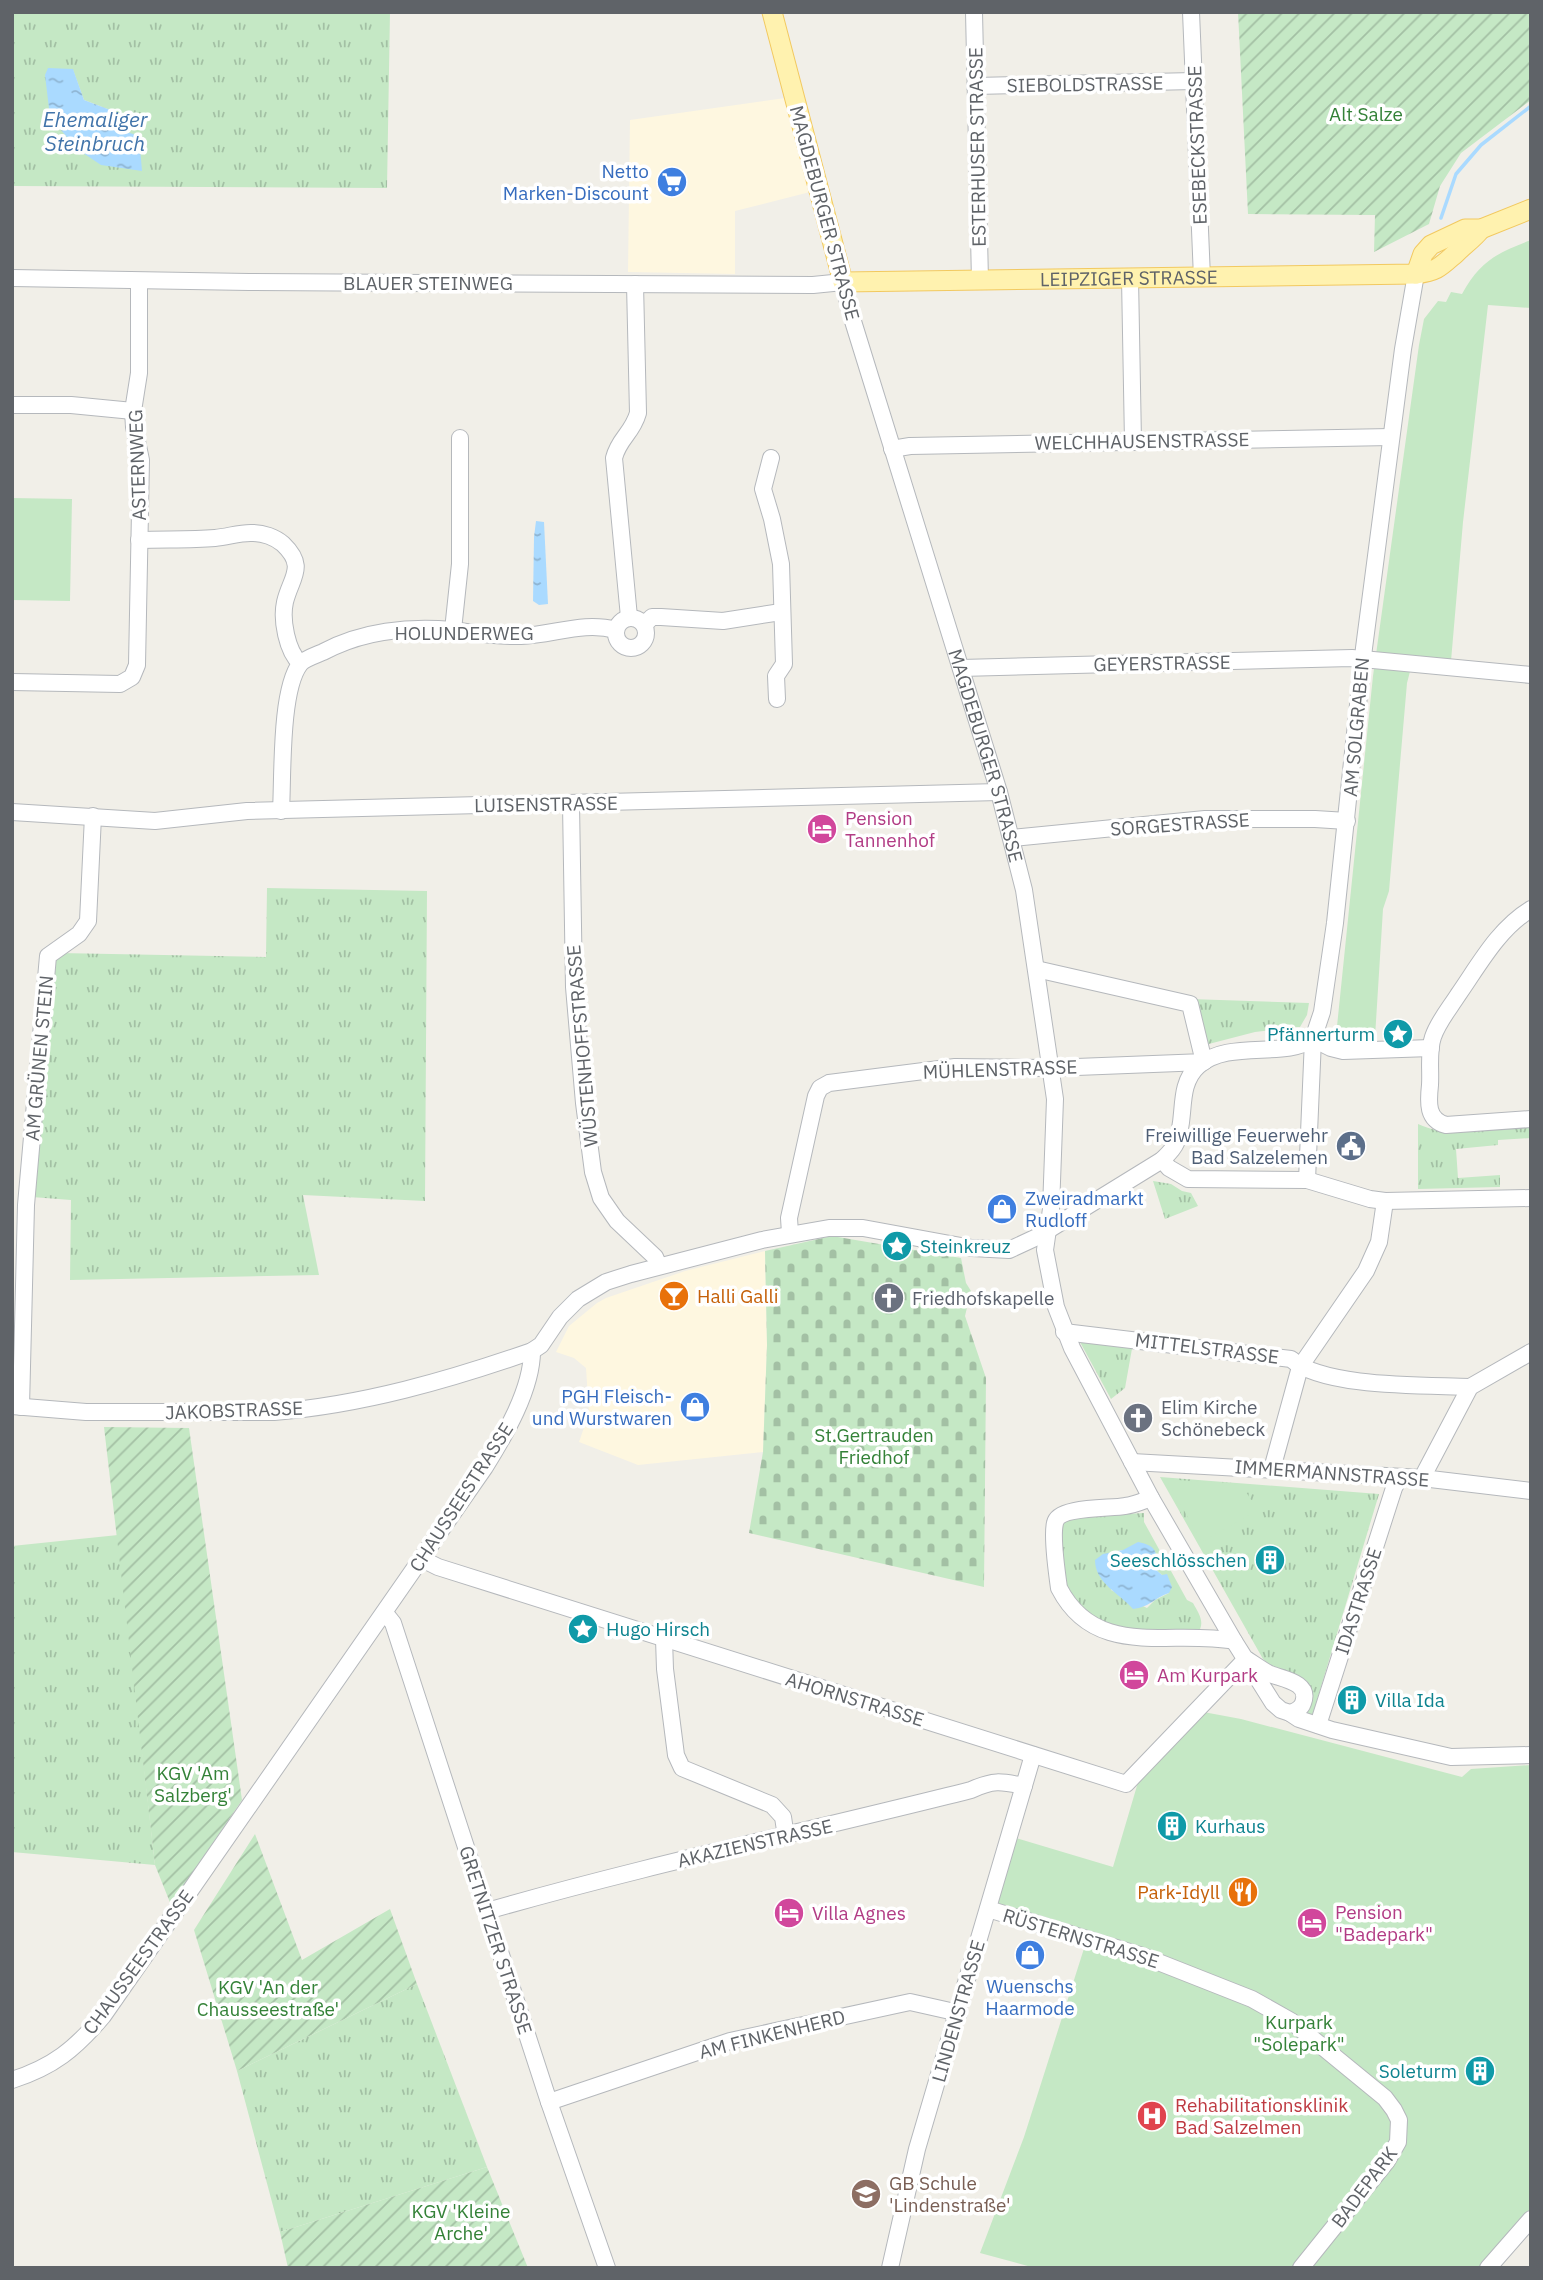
<svg xmlns="http://www.w3.org/2000/svg" width="1543" height="2280" font-family="'IBM Plex Sans',sans-serif">
<style>
.commercial{fill:#fef7e0}
.grass{fill:url(#grass-tufts);fill-rule:evenodd}
.cemetery{fill:url(#cemetery-stones)}
.park{fill:#c5e8c5}
.garden{fill:url(#garden-furrows)}
.water{fill:url(#water-ripples)}
.lines{fill:none;stroke-linecap:round;stroke-linejoin:round}
.stream{stroke:#aadaff;stroke-width:3.5}
.minor-casing{stroke:#b5b8bc;stroke-width:18}
.major-casing{stroke:#f2c960;stroke-width:21}
.minor{stroke:#fff;stroke-width:16}
.major{stroke:#fff2af;stroke-width:19}
.labels{text-anchor:middle;dominant-baseline:central;stroke-width:7;stroke-linejoin:round;paint-order:stroke}
.street-label{font-size:19px;fill:#5f6368;stroke:#fff}
.park-label{font-size:19px;fill:#348238;stroke:#fff}
.shop-label{font-size:19px;fill:#366cbe;stroke:#fff;text-anchor:end}
.hotel-label{font-size:19px;fill:#b23c85;stroke:#fff;text-anchor:start}
.culture-label{font-size:19px;fill:#0d838f;stroke:#fff;text-anchor:start}
.service-label{font-size:19px;fill:#4e5e75;stroke:#fff;text-anchor:end}
.food-label{font-size:19px;fill:#c56008;stroke:#fff;text-anchor:start}
.worship-label{font-size:19px;fill:#5b616d;stroke:#fff;text-anchor:start}
.health-label{font-size:19px;fill:#be3a42;stroke:#fff;text-anchor:start}
.education-label{font-size:19px;fill:#785e54;stroke:#fff;text-anchor:start}
.water-label{font-size:21px;font-style:italic;fill:#4174aa;stroke:#fff}
</style>
<defs>
<pattern id="grass-tufts" width="24" height="20" patternUnits="userSpaceOnUse" patternTransform="scale(1.75)"><rect width="24" height="20" fill="#c5e8c5"/><path d="M3 7l-1-3M5 7V3M7 7l1-3M15 17l-1-3M17 17v-4M19 17l1-3" fill="none" stroke="#a3c0a4"/></pattern>
<pattern id="cemetery-stones" width="16" height="16" patternUnits="userSpaceOnUse" patternTransform="scale(1.75)"><rect width="16" height="16" fill="#c5e8c5"/><path d="M2 7V4a2 2 0 0 1 4 0v3zM10 15v-3a2 2 0 0 1 4 0v3z" fill="#a3c0a4"/></pattern>
<pattern id="garden-furrows" width="10" height="10" patternUnits="userSpaceOnUse" patternTransform="scale(1.75)"><rect width="10" height="10" fill="#c5e8c5"/><path d="M-1 1l2-2M0 10L10 0M9 11l2-2" fill="none" stroke="#a3c0a4"/></pattern>
<pattern id="water-ripples" width="26" height="14" patternUnits="userSpaceOnUse" patternTransform="scale(1.75)"><rect width="26" height="14" fill="#aadaff"/><path d="M2 4q2-2 4 0t4 0M15 11q2-2 4 0t4 0" fill="none" stroke="#8eb4d2"/></pattern>
</defs>
<rect width="100%" height="100%" fill="#f1efe8"/>
<!-- commercial -->
<g class="commercial">
<polygon points="785,98 810,192 735,211 735,274 628,272 630,120"/>
<polygon points="765,1251 767,1345 763,1452 638,1465 579,1442 589,1413 586,1368 574,1358 556,1352 569,1326 597,1303 606,1298 685,1271"/>
</g>
<!-- grass -->
<g class="grass">
<path d="M12,12H390L387,188L12,186ZM73,70L84,100L113,111L124,131L45,75Z"/>
<polygon points="267,888 427,891 425,1201 303,1195 319,1275 70,1280 71,1200 32,1197 52,959 59,953 266,957"/>
<polygon points="1190,999 1309,1003 1307,1015 1300,1027 1255,1032 1201,1046"/>
<path d="M1418,1124C1451,1140 1495,1128 1531,1125V1138L1498,1140V1145L1456,1149L1458,1178L1500,1175V1187L1418,1189Z"/>
<polygon points="1153,1181 1171,1184 1182,1191 1191,1193 1198,1206 1165,1219"/>
<polygon points="1074,1331 1133,1343 1125,1388 1111,1399"/>
<polygon points="1160,1477 1379,1494 1311,1720 1306,1718 1310,1699 1294,1675 1270,1665 1263,1659"/>
<path d="M1120,1510L1126,1514L1144,1513V1522L1187,1600L1193,1603C1199,1614 1206,1623 1197,1634L1106,1629L1067,1597L1059,1521ZM1123,1550L1158,1561L1155,1569L1162,1575L1169,1593L1155,1600L1147,1608L1111,1590L1110,1552Z"/>
<polygon points="118,1535 155,1865 12,1852 12,1546"/>
<polygon points="417,1984 487,2167 280,2232 237,2071"/>
</g>
<!-- cemetery -->
<polygon class="cemetery" points="832,1236 961,1258 966,1283 971,1291 965,1316 986,1378 984,1587 749,1533 763,1452 767,1345 765,1251"/>
<!-- park -->
<g class="park">
<path d="M1531,240V308L1488,305L1463,522L1451,661L1413,660L1407,683L1389,891L1383,909L1375,1037L1336,1036L1373,676L1419,345L1424,319L1438,301L1446,302L1451,292L1462,294C1480,261 1497,253 1531,240Z"/>
<polygon points="12,498 72,499 70,601 12,600"/>
<polygon points="1166,1479 1242,1485 1257,1510 1202,1542"/>
<polygon points="1198,1711 1241,1719 1462,1777 1471,1769 1531,1765 1531,2210 1480,2268 1035,2268 980,2253 1024,2137 1088,1936 995,1910 1016,1838 1113,1867 1144,1762"/>
</g>
<!-- garden -->
<g class="garden">
<polygon points="1238,12 1531,12 1531,100 1461,153 1440,186 1429,224 1374,252 1375,215 1248,214"/>
<polygon points="104,1427 189,1428 242,1800 171,1905 155,1865"/>
<polygon points="255,1834 302,1960 390,1909 417,1984 237,2071 194,1930"/>
<polygon points="487,2167 528,2268 288,2268 280,2232"/>
</g>
<!-- water -->
<g class="water">
<polygon points="48,68 73,69 84,100 113,111 124,131 139,136 142,171 101,165 77,149 50,117 45,75"/>
<polygon points="536,521 544,522 548,604 539,605 533,601 534,537"/>
<path d="M1138,1542C1157,1546 1158,1552 1155,1569L1162,1575L1167,1574L1172,1587L1169,1593C1154,1598 1150,1607 1133,1609C1119,1593 1095,1583 1095,1560L1103,1554L1123,1550Z"/>
</g>
<g class="lines">
<!-- stream -->
<polyline class="stream" points="1441,218 1456,174 1481,145 1531,106"/>
<!-- minor casing -->
<g class="minor-casing">
<g id="minor">
<polyline points="974,12 980,281"/>
<polyline points="1191,12 1202,278"/>
<polyline points="975,86 1194,81"/>
<path id="s1" d="M12,278L249,282L813,285L843,282L852,318L999,792L1024,890L1055,1099L1051,1209L1045,1250L1056,1307L1072,1348L1151,1498L1234,1641L1273,1703L1281,1710L1290,1713C1296,1711 1301,1709 1303,1703C1311,1682 1282,1679 1270,1674C1262,1670 1254,1664 1246,1659"/>
<polyline points="1130,278 1133,442"/>
<polyline points="12,405 71,405 133,411"/>
<polyline points="892,449 910,446 1391,437"/>
<polyline points="771,458 763,489 772,519 781,564 784,664 776,676 777,699"/>
<path d="M139,540C164,539 190,540 215,538C228,537 241,532 253,533C263,533 275,537 283,544C307,567 291,577 285,602C281,620 287,651 300,663"/>
<path d="M629,617L614,458C619,438 632,434 638,413L635,284"/>
<circle cx="631" cy="633" r="15"/>
<polyline points="644,625 652,617 661,617 723,621 781,612"/>
<polyline points="453,630 460,564 460,438"/>
<polyline points="961,668 1352,658 1531,675"/>
<polyline points="12,682 120,684 132,677 137,665 141,460 134,427 133,411 139,373 139,281"/>
<polyline points="571,804 574,987 584,1103 593,1172 601,1198 617,1221 655,1257 659,1266"/>
<path d="M281,811C283,776 280,690 300,664C304,659 316,655 323,652C362,631 409,626 452,630C476,633 498,637 521,636C554,635 583,621 616,630"/>
<polyline points="12,812 155,821 247,811 999,792"/>
<polyline points="1012,838 1205,819 1315,819 1347,821"/>
<path d="M1531,909C1498,929 1479,965 1458,995C1449,1009 1438,1022 1433,1037C1428,1051 1431,1070 1430,1085C1428,1103 1427,1120 1446,1125L1531,1119"/>
<polyline points="1313,1039 1331,1048 1343,1051 1431,1048"/>
<polyline points="1162,1160 1169,1168 1188,1179 1307,1180 1370,1199 1385,1201 1531,1198"/>
<polyline points="1307,1180 1313,1039 1322,1012 1335,923 1364,648 1403,349 1416,274"/>
<polyline points="790,1233 789,1218 816,1096 820,1088 829,1083 955,1067 1051,1068 1204,1062 1190,1004 1036,969"/>
<path d="M1064,1332L1291,1359C1323,1388 1426,1385 1470,1387"/>
<path d="M12,1406L86,1412H274C362,1405 449,1380 532,1351L541,1345L560,1317L578,1299L606,1282L631,1274L762,1240L829,1228H863L972,1248L1009,1250L1037,1237L1162,1160C1167,1155 1173,1150 1176,1143C1187,1119 1176,1086 1198,1066C1228,1039 1285,1059 1313,1039"/>
<polyline points="21,1407 26,1205 48,956 79,934 88,921 93,816"/>
<polyline points="1132,1462 1422,1478 1531,1491"/>
<polyline points="1272,1469 1300,1367 1366,1271 1379,1242 1385,1201"/>
<polyline points="1422,1478 1470,1387 1531,1352"/>
<path d="M1151,1498C1143,1501 1134,1505 1125,1506C1111,1509 1058,1506 1055,1523C1052,1535 1057,1574 1059,1588C1096,1660 1170,1629 1234,1641"/>
<polyline points="422,1559 438,1567 1126,1784 1246,1659"/>
<polyline points="385,1613 393,1623 549,2102 607,2268"/>
<polyline points="664,1639 665,1669 676,1755 682,1768 772,1805 783,1817 786,1837"/>
<polyline points="1290,1713 1299,1719 1332,1730 1451,1757 1531,1755"/>
<polyline points="1318,1725 1394,1488 1400,1477"/>
<polyline points="988,1909 1143,1956 1252,1999 1291,2021 1385,2098 1394,2110 1399,2120 1398,2142 1387,2161 1301,2268"/>
<path d="M487,1911C647,1865 809,1831 971,1790C993,1780 1000,1781 1024,1786"/>
<path d="M12,2080C53,2067 75,2049 103,2016L485,1467C505,1435 532,1389 532,1351"/>
<polyline points="549,2102 730,2041 910,2002 959,2013"/>
<polyline points="890,2268 917,2149 1033,1755"/>
<polyline points="1488,2268 1531,2219"/>
</g>
</g>
<!-- major casing -->
<g class="major-casing">
<g id="major">
<path id="s2" d="M772,12L843,282L1416,274C1438,271 1440,267 1456,253C1465,244 1473,239 1481,229"/>
<polyline points="1416,274 1423,254 1431,245 1465,229 1481,229 1531,209"/>
</g>
</g>
<!-- minor -->
<use href="#minor" class="minor"/>
<!-- major -->
<use href="#major" class="major"/>
</g>
<!-- icons -->
<defs>
<g id="supermarket-disc" transform="scale(1.575)"><circle r="9.5" fill="#3f7fe0" stroke="#fff"/><path d="M-6-5.5h2.5l.6 2H6L4.5 2H-2.5L-4.4-4H-6ZM-1.5 3.2a1.3 1.3 0 1 0 .1 0ZM3 3.2a1.3 1.3 0 1 0 .1 0Z" fill="#fff"/></g>
<g id="hotel-disc" transform="scale(1.575)"><circle r="9.5" fill="#d1479c" stroke="#fff"/><path d="M-6-4.5h1.5V1H6V5H4.5V3h-9V5H-6ZM-4 0a1.8 1.8 0 1 1 3.6 0ZM.5 0V-2.5h3Q6-2.5 6 0Z" fill="#fff"/></g>
<g id="sight-disc" transform="scale(1.575)"><circle r="9.5" fill="#0f9aa8" stroke="#fff"/><path d="M0-6L1.8-2.2L6-1.7L2.9 1.2L3.7 5.4L0 3.3L-3.7 5.4L-2.9 1.2L-6-1.7L-1.8-2.2Z" fill="#fff"/></g>
<g id="civic-disc" transform="scale(1.575)"><circle r="9.5" fill="#5c6f8a" stroke="#fff"/><path d="M-.6-6.5H3V-4.5H.6V-3L4-1V1h2V6H-6V1h2V-1L-.6-3ZM-1.2 2.5V6h2.4V2.5Z" fill="#fff"/></g>
<g id="shop-disc" transform="scale(1.575)"><circle r="9.5" fill="#3f7fe0" stroke="#fff"/><path d="M-5-2.5h2.3a2.7 3.5 0 0 1 5.4 0H5L5.5 6h-11ZM-1.5-2.5h3a1.5 2.3 0 0 0-3 0Z" fill="#fff"/></g>
<g id="bar-disc" transform="scale(1.575)"><circle r="9.5" fill="#e8710a" stroke="#fff"/><path d="M-6-5H6L.8 .8V4.5H3.5V6h-7V4.5H-.8V.8Z" fill="#fff"/></g>
<g id="church-disc" transform="scale(1.575)"><circle r="9.5" fill="#6b7280" stroke="#fff"/><path d="M-1.2-6h2.4v3.5h3.3v2.4h-3.3V6h-2.4V-.1h-3.3v-2.4h3.3Z" fill="#fff"/></g>
<g id="building-disc" transform="scale(1.575)"><circle r="9.5" fill="#0f9aa8" stroke="#fff"/><path d="M-4-6H4V6H1V3H-1V6H-4ZM-2.5-4.3h1.7v1.8h-1.7ZM.8-4.3h1.7v1.8H.8ZM-2.5-1h1.7V.8h-1.7ZM.8-1h1.7V.8H.8Z" fill="#fff"/></g>
<g id="restaurant-disc" transform="scale(1.575)"><circle r="9.5" fill="#e8710a" stroke="#fff"/><path d="M-5-6h1v4h1v-4h1v4h1v-4h1v5L-1.5 .5V6h-2V.5L-5-1ZM5-6V6H3V1.5H1.5Q1.5-4 5-6Z" fill="#fff"/></g>
<g id="hospital-disc" transform="scale(1.575)"><circle r="9.5" fill="#e0444e" stroke="#fff"/><path d="M-5-5h3v3.5h4V-5h3V5h-3V1.5h-4V5h-3Z" fill="#fff"/></g>
<g id="school-disc" transform="scale(1.575)"><circle r="9.5" fill="#8d6e63" stroke="#fff"/><path d="M0-5L7-2L0 1L-7-2ZM-4 1L0 2.5L4 1V4Q0 6-4 4Z" fill="#fff"/></g>
</defs>
<g fill-rule="evenodd">
<use href="#supermarket-disc" x="672" y="182"/>
<use href="#hotel-disc" x="822" y="829"/>
<use href="#sight-disc" x="1398" y="1034"/>
<use href="#civic-disc" x="1351" y="1146"/>
<use href="#shop-disc" x="1002" y="1209"/>
<use href="#sight-disc" x="897" y="1246"/>
<use href="#bar-disc" x="674" y="1296"/>
<use href="#church-disc" x="889" y="1298"/>
<use href="#shop-disc" x="695" y="1407"/>
<use href="#church-disc" x="1138" y="1418"/>
<use href="#building-disc" x="1270" y="1560"/>
<use href="#sight-disc" x="583" y="1629"/>
<use href="#hotel-disc" x="1134" y="1675"/>
<use href="#building-disc" x="1352" y="1700"/>
<use href="#building-disc" x="1172" y="1826"/>
<use href="#restaurant-disc" x="1243" y="1892"/>
<use href="#hotel-disc" x="789" y="1913"/>
<use href="#hotel-disc" x="1312" y="1923"/>
<use href="#shop-disc" x="1030" y="1955"/>
<use href="#building-disc" x="1480" y="2071"/>
<use href="#hospital-disc" x="1152" y="2116"/>
<use href="#school-disc" x="866" y="2194"/>
</g>
<g class="labels">
<!-- street labels -->
<g class="street-label">
<text transform="translate(1085 84) rotate(-1)">SIEBOLDSTRASSE</text>
<text transform="translate(1197 145) rotate(-92)">ESEBECKSTRASSE</text>
<text transform="translate(977 147) rotate(-91)">ESTERHUSER STRASSE</text>
<text transform="translate(825 213) rotate(75)">MAGDEBURGER STRASSE</text>
<text stroke="none"><textPath href="#s2" startOffset="565">LEIPZIGER STRASSE</textPath></text>
<text x="428" y="283">BLAUER STEINWEG</text>
<text transform="translate(1142 441) rotate(-1)">WELCHHAUSENSTRASSE</text>
<text transform="translate(137 465) rotate(-92)">ASTERNWEG</text>
<text x="464" y="633">HOLUNDERWEG</text>
<text transform="translate(1162 663) rotate(-1)">GEYERSTRASSE</text>
<text transform="translate(1356 727) rotate(-85)">AM SOLGRABEN</text>
<text stroke="none"><textPath href="#s1" startOffset="1326">MAGDEBURGER STRASSE</textPath></text>
<text transform="translate(546 804) rotate(-1)">LUISENSTRASSE</text>
<text transform="translate(1180 824) rotate(-4)">SORGESTRASSE</text>
<text transform="translate(582 1046) rotate(-95)">WÜSTENHOFFSTRASSE</text>
<text transform="translate(39 1058) rotate(-85)">AM GRÜNEN STEIN</text>
<text transform="translate(1000 1069) rotate(-2)">MÜHLENSTRASSE</text>
<text transform="translate(1207 1348) rotate(7)">MITTELSTRASSE</text>
<text transform="translate(234 1410) rotate(-2)">JAKOBSTRASSE</text>
<text transform="translate(1332 1473) rotate(4)">IMMERMANNSTRASSE</text>
<text transform="translate(461 1497) rotate(-57)">CHAUSSEESTRASSE</text>
<text transform="translate(1358 1601) rotate(-72)">IDASTRASSE</text>
<text transform="translate(855 1699) rotate(17)">AHORNSTRASSE</text>
<text transform="translate(755 1843) rotate(-13)">AKAZIENSTRASSE</text>
<text transform="translate(1081 1938) rotate(17)">RÜSTERNSTRASSE</text>
<text transform="translate(496 1940) rotate(72)">GRETNITZER STRASSE</text>
<text transform="translate(138 1962) rotate(-54)">CHAUSSEESTRASSE</text>
<text transform="translate(958 2011) rotate(-74)">LINDENSTRASSE</text>
<text transform="translate(772 2034) rotate(-14)">AM FINKENHERD</text>
<text transform="translate(1364 2187) rotate(-53)">BADEPARK</text>
</g>
<!-- park labels -->
<g class="park-label">
<text x="1366" y="114">Alt Salze</text>
<text x="874" y="1435">St.Gertrauden<tspan x="874" dy="22">Friedhof</tspan></text>
<text x="193" y="1773">KGV 'Am<tspan x="193" dy="22">Salzberg'</tspan></text>
<text x="268" y="1987">KGV 'An der<tspan x="268" dy="22">Chausseestraße'</tspan></text>
<text x="1299" y="2022">Kurpark<tspan x="1299" dy="22">"Solepark"</tspan></text>
<text x="461" y="2211">KGV 'Kleine<tspan x="461" dy="22">Arche'</tspan></text>
</g>
<!-- shop labels -->
<g class="shop-label">
<text x="649" y="171">Netto<tspan x="649" dy="22">Marken-Discount</tspan></text>
<text x="1025" y="1198" text-anchor="start">Zweiradmarkt<tspan x="1025" dy="22">Rudloff</tspan></text>
<text x="672" y="1396">PGH Fleisch-<tspan x="672" dy="22">und Wurstwaren</tspan></text>
<text x="1030" y="1986" text-anchor="middle">Wuenschs<tspan x="1030" dy="22">Haarmode</tspan></text>
</g>
<!-- hotel labels -->
<g class="hotel-label">
<text x="845" y="818">Pension<tspan x="845" dy="22">Tannenhof</tspan></text>
<text x="1157" y="1675">Am Kurpark</text>
<text x="1335" y="1912">Pension<tspan x="1335" dy="22">"Badepark"</tspan></text>
<text x="812" y="1913">Villa Agnes</text>
</g>
<!-- culture labels -->
<g class="culture-label">
<text x="1375" y="1034" text-anchor="end">Pfännerturm</text>
<text x="920" y="1246">Steinkreuz</text>
<text x="1247" y="1560" text-anchor="end">Seeschlösschen</text>
<text x="606" y="1629">Hugo Hirsch</text>
<text x="1375" y="1700">Villa Ida</text>
<text x="1195" y="1826">Kurhaus</text>
<text x="1457" y="2071" text-anchor="end">Soleturm</text>
</g>
<!-- service labels -->
<g class="service-label">
<text x="1328" y="1135">Freiwillige Feuerwehr<tspan x="1328" dy="22">Bad Salzelemen</tspan></text>
</g>
<!-- food labels -->
<g class="food-label">
<text x="697" y="1296">Halli Galli</text>
<text x="1220" y="1892" text-anchor="end">Park-Idyll</text>
</g>
<!-- worship labels -->
<g class="worship-label">
<text x="912" y="1298">Friedhofskapelle</text>
<text x="1161" y="1407">Elim Kirche<tspan x="1161" dy="22">Schönebeck</tspan></text>
</g>
<!-- health labels -->
<g class="health-label">
<text x="1175" y="2105">Rehabilitationsklinik<tspan x="1175" dy="22">Bad Salzelmen</tspan></text>
</g>
<!-- education labels -->
<g class="education-label">
<text x="889" y="2183">GB Schule<tspan x="889" dy="22">'Lindenstraße'</tspan></text>
</g>
<!-- water labels -->
<g class="water-label">
<text x="95" y="119">Ehemaliger<tspan x="95" dy="24">Steinbruch</tspan></text>
</g>
</g>
<!-- border -->
<rect width="1543" height="2280" fill="none" stroke="#5f6368" stroke-width="28"/>
</svg>
